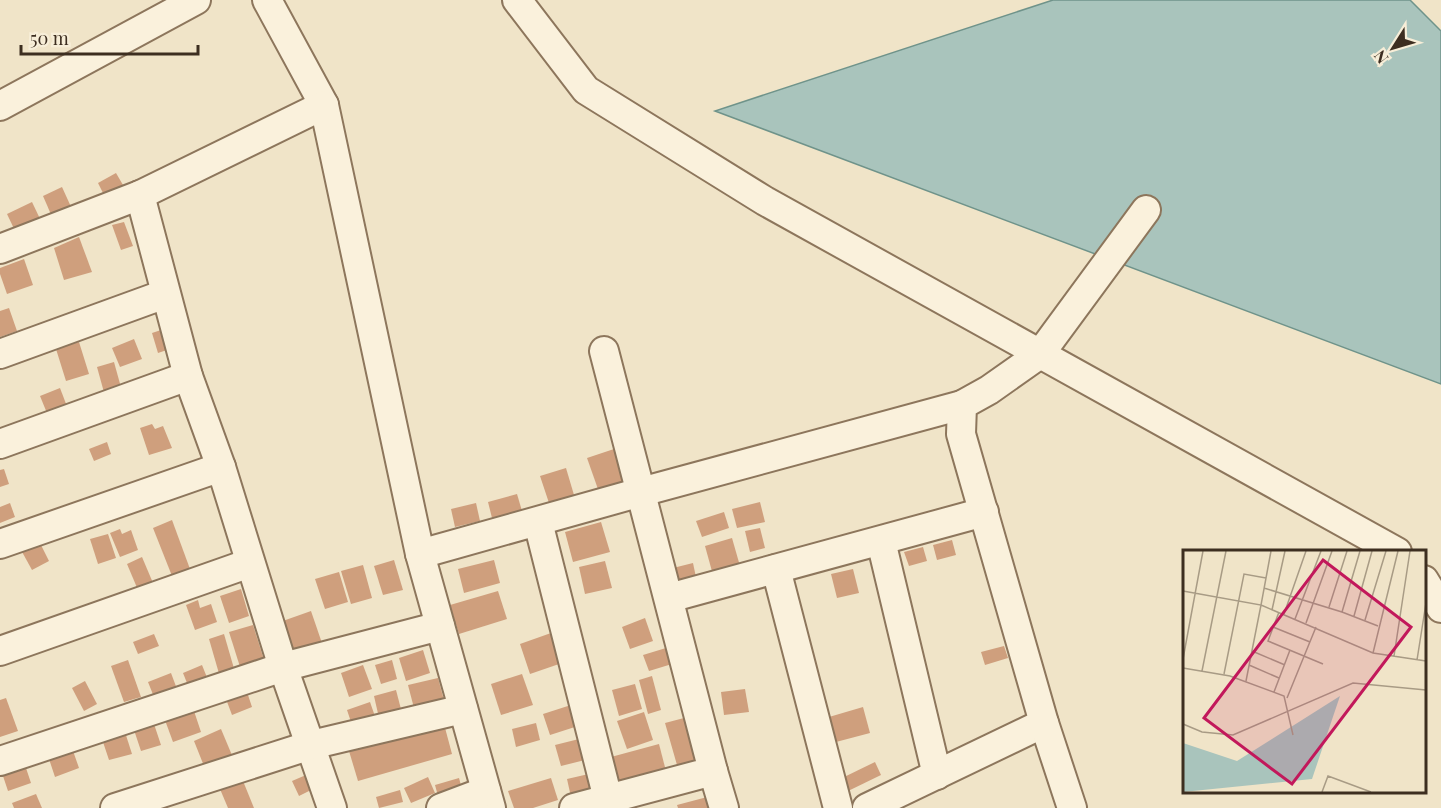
<svg xmlns="http://www.w3.org/2000/svg" width="1441" height="808" font-family="'Playfair Display',serif">
<style>
.water{fill:#a9c4bc;stroke:#6f938a;stroke-width:1.5}
.building{fill:#cf9f7d}
.lines{fill:none;stroke-linecap:round;stroke-linejoin:round}
.minor-casing{stroke:#8d765c;stroke-width:32}
.minor{stroke:#faf1dc;stroke-width:28}
.inset-road{fill:none;stroke:#a89b85;stroke-width:1.5}
.view{fill:#c2185b;fill-opacity:0.15;stroke:#c2185b;stroke-width:3}
.inset-edge{fill:none;stroke:#3d2e20;stroke-width:3}
</style>
<rect width="100%" height="100%" fill="#f0e4c8"/>
<!-- water -->
<polygon class="water" points="1053,0 1410,0 1441,31 1441,384 715,111"/>
<!-- building -->
<g class="building">
<polygon points="116,173 123,185 104,195 98,183"/>
<polygon points="62,187 72,209 53,219 43,196"/>
<polygon points="32,202 42,223 17,235 7,214"/>
<polygon points="124,222 133,246 121,250 112,225"/>
<polygon points="79,237 92,272 64,280 54,248"/>
<polygon points="24,259 33,285 7,294 0,274 0,268"/>
<polygon points="9,308 17,331 0,337 0,311"/>
<polygon points="164,329 170,349 158,353 152,333"/>
<polygon points="134,339 142,359 120,367 112,348"/>
<polygon points="79,342 89,374 66,381 56,349"/>
<polygon points="114,362 122,391 105,396 97,367"/>
<polygon points="60,388 68,409 49,418 40,396"/>
<polygon points="152,424 155,429 163,426 172,448 149,455 140,428"/>
<polygon points="107,442 111,454 94,461 89,449"/>
<polygon points="614,449 625,483 599,492 587,458"/>
<polygon points="566,468 574,495 549,503 540,476"/>
<polygon points="4,469 9,484 0,487 0,470"/>
<polygon points="517,494 522,511 492,518 488,502"/>
<polygon points="760,502 765,522 737,528 732,509"/>
<polygon points="10,503 15,517 0,523 0,507"/>
<polygon points="476,503 480,521 455,527 451,509"/>
<polygon points="724,512 729,528 702,537 696,521"/>
<polygon points="172,520 190,569 172,576 153,528"/>
<polygon points="601,522 610,552 573,562 565,532"/>
<polygon points="760,528 765,548 750,552 745,531"/>
<polygon points="120,529 122,534 131,530 138,550 120,557 110,533"/>
<polygon points="108,534 116,558 98,564 90,539"/>
<polygon points="732,538 740,566 713,575 705,546"/>
<polygon points="952,540 956,555 937,560 933,545"/>
<polygon points="39,541 49,561 32,570 21,550"/>
<polygon points="923,547 927,561 909,566 904,552"/>
<polygon points="142,557 153,583 138,590 127,564"/>
<polygon points="394,560 403,590 383,595 374,566"/>
<polygon points="494,560 500,583 464,593 458,569"/>
<polygon points="605,561 612,588 585,594 579,567"/>
<polygon points="693,563 697,582 673,587 669,569"/>
<polygon points="363,565 372,598 351,604 341,571"/>
<polygon points="853,569 859,593 837,598 831,574"/>
<polygon points="339,572 348,602 325,609 315,579"/>
<polygon points="241,589 249,616 229,623 220,596"/>
<polygon points="498,591 507,619 459,634 450,605"/>
<polygon points="198,600 200,608 211,604 217,622 195,630 186,605"/>
<polygon points="311,611 324,649 294,660 280,622"/>
<polygon points="645,618 653,641 630,649 622,627"/>
<polygon points="253,625 265,663 241,670 229,632"/>
<polygon points="551,633 562,663 530,674 520,644"/>
<polygon points="154,634 159,646 138,654 133,642"/>
<polygon points="224,634 235,672 220,677 209,639"/>
<polygon points="1004,646 1008,658 985,665 981,652"/>
<polygon points="666,648 672,664 649,671 643,655"/>
<polygon points="423,650 430,673 406,681 399,658"/>
<polygon points="128,660 141,697 124,702 111,666"/>
<polygon points="392,660 397,679 381,684 375,665"/>
<polygon points="202,665 208,680 189,688 183,673"/>
<polygon points="363,665 372,689 349,697 341,673"/>
<polygon points="171,673 177,689 154,697 148,682"/>
<polygon points="522,674 533,705 501,715 491,684"/>
<polygon points="652,676 661,710 648,714 639,680"/>
<polygon points="438,678 445,704 415,712 408,685"/>
<polygon points="85,681 97,704 84,711 72,688"/>
<polygon points="635,684 642,709 619,716 612,690"/>
<polygon points="745,689 749,712 724,715 721,692"/>
<polygon points="396,690 402,713 379,718 374,696"/>
<polygon points="247,692 252,707 232,715 226,699"/>
<polygon points="6,698 18,731 0,737 0,700"/>
<polygon points="191,702 201,732 173,742 162,712"/>
<polygon points="370,702 378,725 355,734 347,710"/>
<polygon points="571,705 578,726 550,735 543,714"/>
<polygon points="863,707 870,733 836,742 829,717"/>
<polygon points="644,712 653,740 627,749 617,721"/>
<polygon points="684,718 696,760 677,765 665,723"/>
<polygon points="536,723 540,740 516,747 512,729"/>
<polygon points="154,724 161,745 141,751 134,730"/>
<polygon points="444,724 452,754 358,781 349,751"/>
<polygon points="124,729 132,754 109,760 101,736"/>
<polygon points="221,729 234,760 206,771 194,741"/>
<polygon points="583,738 589,759 561,766 555,745"/>
<polygon points="659,744 667,775 619,788 611,757"/>
<polygon points="72,748 79,768 55,777 48,756"/>
<polygon points="875,762 881,775 846,792 840,779"/>
<polygon points="26,768 31,783 8,791 3,776"/>
<polygon points="593,773 597,791 571,797 567,779"/>
<polygon points="306,775 313,789 299,796 292,781"/>
<polygon points="428,777 435,793 411,803 404,788"/>
<polygon points="459,778 462,789 438,796 435,785"/>
<polygon points="551,778 558,800 533,808 514,808 508,791"/>
<polygon points="243,781 254,808 228,808 220,789"/>
<polygon points="400,790 403,802 379,808 376,797"/>
<polygon points="36,794 42,808 14,808 12,803"/>
<polygon points="711,796 714,808 678,808 677,805"/>
</g>
<g class="lines">
<!-- minor casing -->
<g class="minor-casing">
<g id="minor">
<polyline points="267,0 324,105 420,554 491,808"/>
<polyline points="517,0 586,90 765,201 1397,552"/>
<polyline points="0,106 196,0"/>
<polyline points="140,195 188,376 221,467"/>
<polyline points="0,249 140,195 324,105"/>
<polyline points="0,354 165,294"/>
<polyline points="0,444 188,376"/>
<polyline points="538,522 608,799"/>
<polyline points="881,541 937,775"/>
<polyline points="0,544 221,467 283,667 332,808"/>
<polyline points="420,554 641,492 962,405"/>
<polyline points="776,569 838,808"/>
<polyline points="1424,580 1441,608"/>
<polyline points="669,598 984,512"/>
<polyline points="0,651 250,563"/>
<polyline points="0,761 283,667 440,626"/>
<polyline points="713,771 724,808"/>
<polyline points="115,808 311,745 463,709"/>
<polyline points="441,808 486,791"/>
<polyline points="574,808 713,771 604,351"/>
<polyline points="867,808 1044,723"/>
<polyline points="1072,808 1044,723 961,434 962,405 989,390 1040,354 1146,210"/>
</g>
</g>
<!-- minor -->
<use href="#minor" class="minor"/>
</g>
<!-- overview -->
<g transform="translate(1183 550)">
<rect width="243" height="243" fill="#f0e4c8"/>
<path d="M157,146L129,229L0,242V193L54,211Z" fill="#a9c4bc"/>
<path class="inset-road" d="M88,1L78,55L190,103L243,111M81,38L159,62L177,1M0,41L78,55L63,131M146,57L164,1M89,60L102,1M96,62L85,91L140,114M159,62L195,76M101,64L123,1M171,66L189,1M112,69L138,1M182,70L203,1M123,73L149,1M90,77L127,92M69,101L102,115M190,103L215,1M211,106L227,1M0,109L20,1M234,110L243,53M66,115L96,128M0,118L47,126L101,146L110,185M19,121L43,1M41,124L61,24L83,28M91,142L107,100M104,148L133,77M0,174L19,182L50,185L170,133L243,140M139,242L145,226L188,242"/>
<path class="view" d="M140,10L228,77L109,234L21,168Z"/>
<rect width="243" height="243" class="inset-edge"/>
</g>
<!-- north arrow -->
<g transform="translate(1393 48) rotate(233)" stroke="#f7eed8" stroke-width="4.5" paint-order="stroke">
<path d="M0-4.5L10 22L0 15L-10 22Z" fill="#3d2e20"/>
<text y="-9" font-size="16" font-weight="bold" text-anchor="middle" fill="#3d2e20">N</text>
</g>
<!-- scale -->
<path d="M21 45v9h177v-9" fill="none" stroke="#3d2e20" stroke-width="3"/>
<text x="30" y="45" font-size="18" fill="#3d2e20" stroke="#f7eed8" stroke-width="4.5" paint-order="stroke">50 m</text>
</svg>
